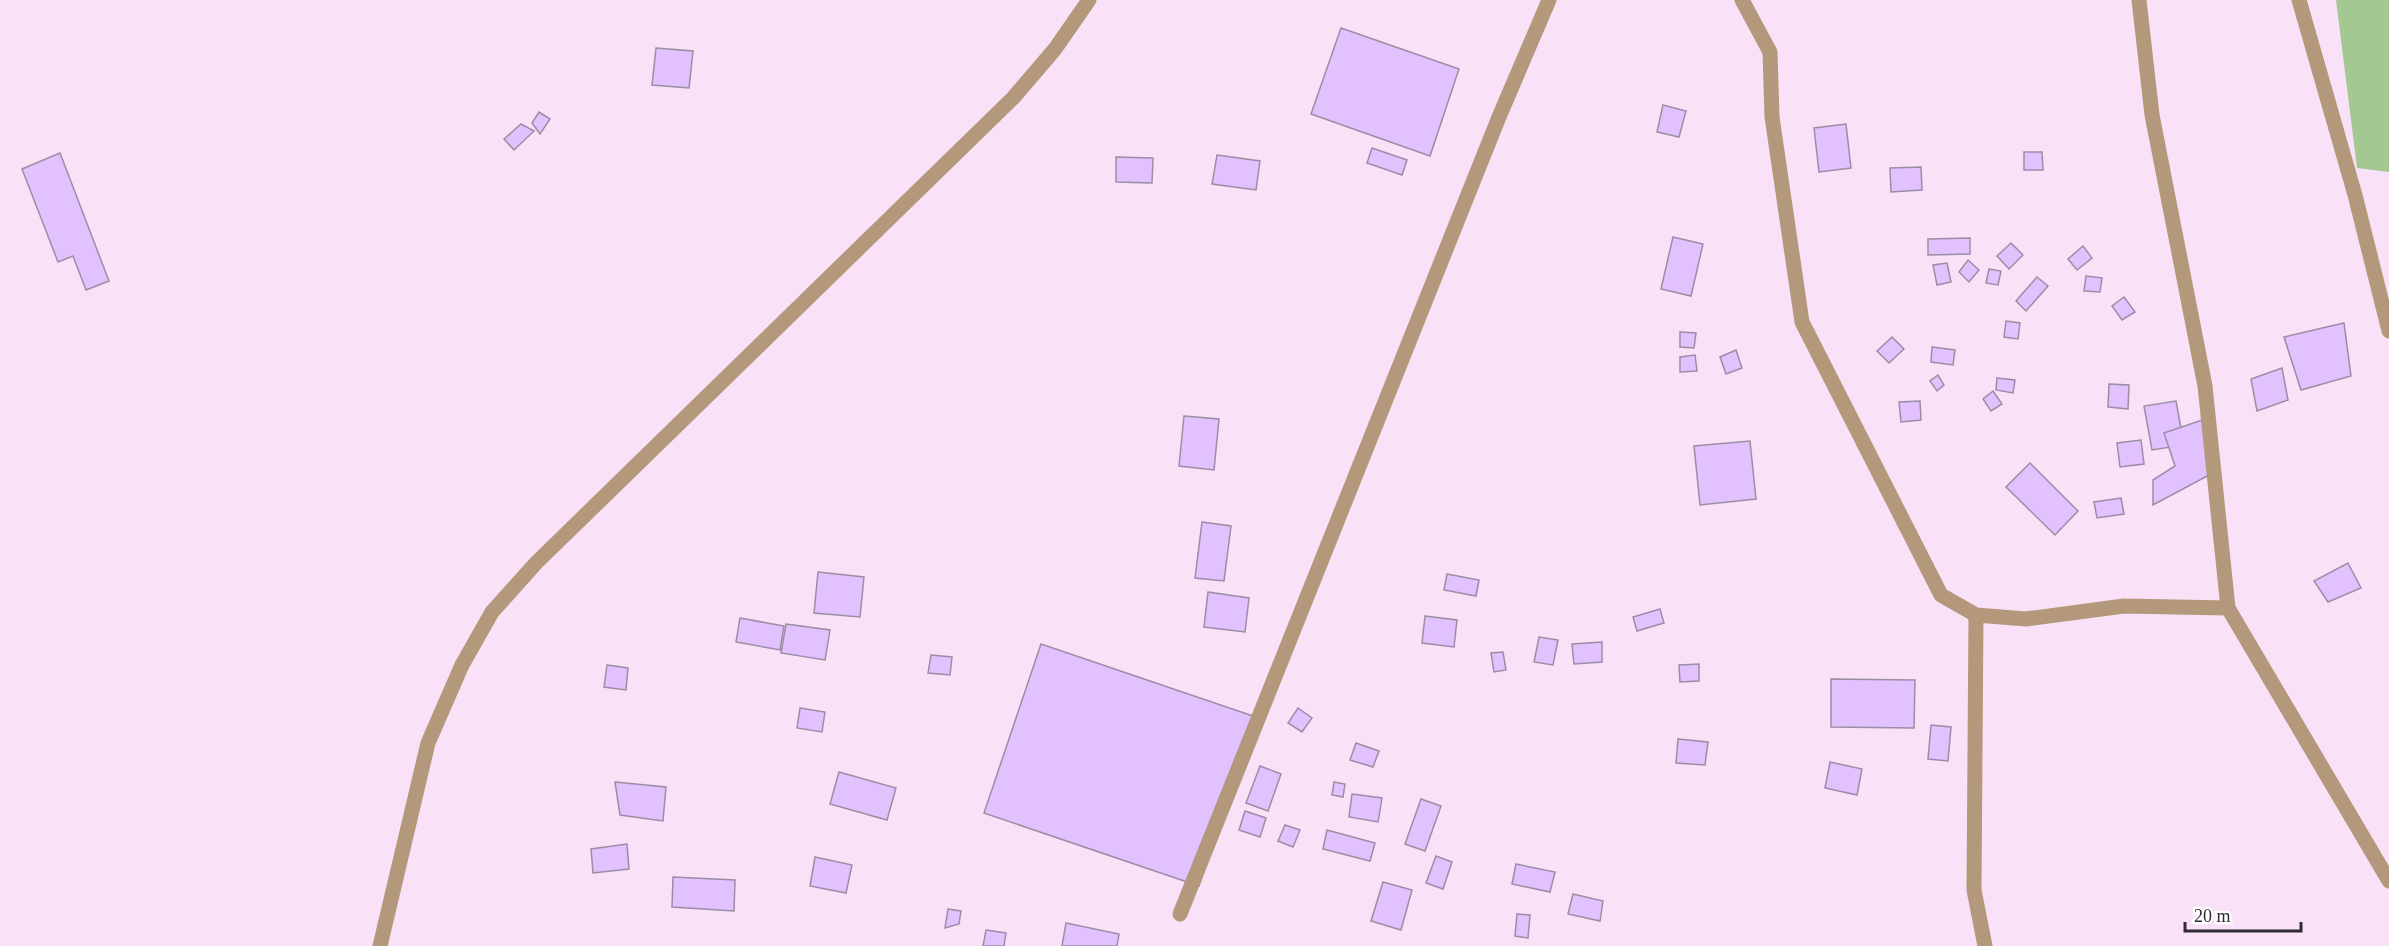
<svg xmlns="http://www.w3.org/2000/svg" width="2389" height="946" font-family="'Times New Roman',serif">
<style>
.green{fill:#a3c892}
.building{fill:#e1c1fe;stroke:#9a8ea5;stroke-width:1.5}
.lines{fill:none;stroke-linecap:round;stroke-linejoin:round}
.minor{stroke:#b3987c;stroke-width:15}
</style>
<rect width="100%" height="100%" fill="#f9e2f8"/>
<!-- green -->
<polygon class="green" points="2336,0 2389,0 2389,172 2357,168"/>
<!-- building -->
<g class="building">
<polygon points="1341,28 1459,69 1430,156 1311,114"/>
<polygon points="656,48 693,51 689,88 652,85"/>
<polygon points="1663,105 1686,111 1679,137 1657,132"/>
<polygon points="539,112 550,119 540,134 532,123"/>
<polygon points="521,124 534,131 514,150 504,139"/>
<polygon points="1846,124 1851,168 1819,172 1814,128"/>
<polygon points="1372,148 1407,160 1402,175 1367,163"/>
<polygon points="2024,152 2042,152 2043,170 2024,170"/>
<polygon points="60,153 109,281 86,290 73,256 58,262 22,169"/>
<polygon points="1217,155 1260,161 1256,190 1212,184"/>
<polygon points="1116,157 1153,158 1152,183 1116,182"/>
<polygon points="1921,167 1922,190 1891,192 1890,168"/>
<polygon points="1673,237 1703,244 1691,296 1661,289"/>
<polygon points="1970,238 1970,254 1928,255 1928,239"/>
<polygon points="2011,243 2023,255 2009,269 1997,256"/>
<polygon points="2083,246 2092,258 2077,270 2068,259"/>
<polygon points="1968,260 1979,270 1969,282 1959,272"/>
<polygon points="1947,263 1951,282 1937,285 1933,265"/>
<polygon points="1989,269 2001,271 1998,285 1986,283"/>
<polygon points="2086,276 2102,278 2100,292 2084,291"/>
<polygon points="2037,277 2048,286 2026,311 2016,301"/>
<polygon points="2124,297 2135,312 2122,320 2112,306"/>
<polygon points="2006,321 2020,323 2018,339 2004,337"/>
<polygon points="2344,323 2351,376 2301,390 2284,337"/>
<polygon points="1680,332 1696,333 1694,348 1680,347"/>
<polygon points="1892,337 1904,349 1889,363 1877,351"/>
<polygon points="1932,347 1955,350 1953,365 1931,362"/>
<polygon points="1736,350 1742,368 1726,374 1720,357"/>
<polygon points="1695,355 1697,371 1680,372 1680,357"/>
<polygon points="2282,368 2288,400 2257,411 2251,379"/>
<polygon points="1938,375 1944,385 1937,391 1930,381"/>
<polygon points="1997,378 2015,380 2013,393 1996,390"/>
<polygon points="2109,384 2129,385 2128,409 2108,407"/>
<polygon points="1993,391 2002,404 1991,411 1983,399"/>
<polygon points="1920,401 1921,420 1901,422 1899,402"/>
<polygon points="2176,401 2184,445 2152,450 2144,406"/>
<polygon points="1184,416 1219,419 1214,470 1179,466"/>
<polygon points="2208,418 2211,474 2153,505 2153,480 2175,466 2164,433"/>
<polygon points="2141,440 2144,464 2120,467 2117,443"/>
<polygon points="1750,441 1756,499 1700,505 1694,446"/>
<polygon points="2030,463 2078,511 2055,535 2006,487"/>
<polygon points="2121,498 2124,514 2097,518 2094,502"/>
<polygon points="1202,522 1231,526 1224,581 1195,578"/>
<polygon points="2348,563 2361,588 2328,602 2314,581"/>
<polygon points="818,572 864,577 860,617 814,613"/>
<polygon points="1447,574 1479,580 1476,596 1444,590"/>
<polygon points="1208,592 1249,598 1245,632 1204,627"/>
<polygon points="1660,609 1664,623 1637,631 1633,617"/>
<polygon points="1425,616 1457,620 1454,647 1422,643"/>
<polygon points="740,618 784,626 780,650 736,642"/>
<polygon points="786,624 830,630 825,660 781,653"/>
<polygon points="1539,637 1558,640 1553,665 1534,662"/>
<polygon points="1602,642 1602,662 1574,664 1572,644"/>
<polygon points="1041,644 1256,717 1199,886 984,813"/>
<polygon points="1503,652 1506,670 1494,672 1491,653"/>
<polygon points="931,655 952,657 950,675 928,673"/>
<polygon points="1699,664 1699,681 1680,682 1679,665"/>
<polygon points="607,665 628,668 626,690 604,687"/>
<polygon points="1831,679 1915,680 1914,728 1831,727"/>
<polygon points="800,708 825,712 822,732 797,728"/>
<polygon points="1298,708 1312,718 1302,732 1288,723"/>
<polygon points="1931,725 1951,727 1948,761 1928,759"/>
<polygon points="1678,739 1708,742 1705,765 1676,763"/>
<polygon points="1356,743 1379,751 1373,767 1350,760"/>
<polygon points="1830,762 1862,769 1857,795 1825,788"/>
<polygon points="1260,766 1281,774 1268,811 1246,803"/>
<polygon points="839,772 896,788 887,820 830,804"/>
<polygon points="615,782 666,787 663,821 620,815"/>
<polygon points="1334,782 1345,784 1343,797 1332,795"/>
<polygon points="1352,794 1382,798 1378,822 1349,817"/>
<polygon points="1421,799 1441,806 1425,851 1405,844"/>
<polygon points="1245,811 1266,818 1260,837 1239,830"/>
<polygon points="1285,825 1300,830 1293,847 1278,841"/>
<polygon points="1327,830 1375,843 1370,861 1323,849"/>
<polygon points="627,844 629,869 593,873 591,849"/>
<polygon points="1436,856 1452,862 1443,889 1426,883"/>
<polygon points="815,857 852,865 846,893 810,886"/>
<polygon points="1516,864 1555,872 1550,892 1512,884"/>
<polygon points="673,877 735,880 734,911 672,907"/>
<polygon points="1383,882 1412,890 1401,930 1371,921"/>
<polygon points="1573,894 1603,901 1600,921 1568,914"/>
<polygon points="948,909 961,911 959,924 945,928"/>
<polygon points="1517,914 1530,915 1528,938 1515,936"/>
<polygon points="1066,923 1119,934 1117,946 1062,946"/>
<polygon points="986,930 1006,933 1004,946 983,946"/>
</g>
<g class="lines">
<!-- minor -->
<g class="minor">
<polyline points="1742,0 1770,52 1772,117 1802,322 1941,595 1976,615 2026,619 2124,606 2228,608"/>
<polyline points="2139,0 2152,115 2205,386 2228,608 2389,881"/>
<polyline points="2299,0 2355,195 2389,331"/>
<polyline points="1976,615 1974,890 1985,946"/>
<polyline points="1180,914 1499,117 1549,0"/>
<polyline points="380,946 428,743 462,665 492,612 536,563 1013,98 1055,49 1089,0"/>
</g>
</g>
<!-- scale -->
<path d="M2185 922v9h116v-9" fill="none" stroke="#322a32" stroke-width="3"/>
<text x="2194" y="922" font-size="18" fill="#322a32" stroke="#ffffff" stroke-width="4.5" paint-order="stroke">20 m</text>
</svg>
